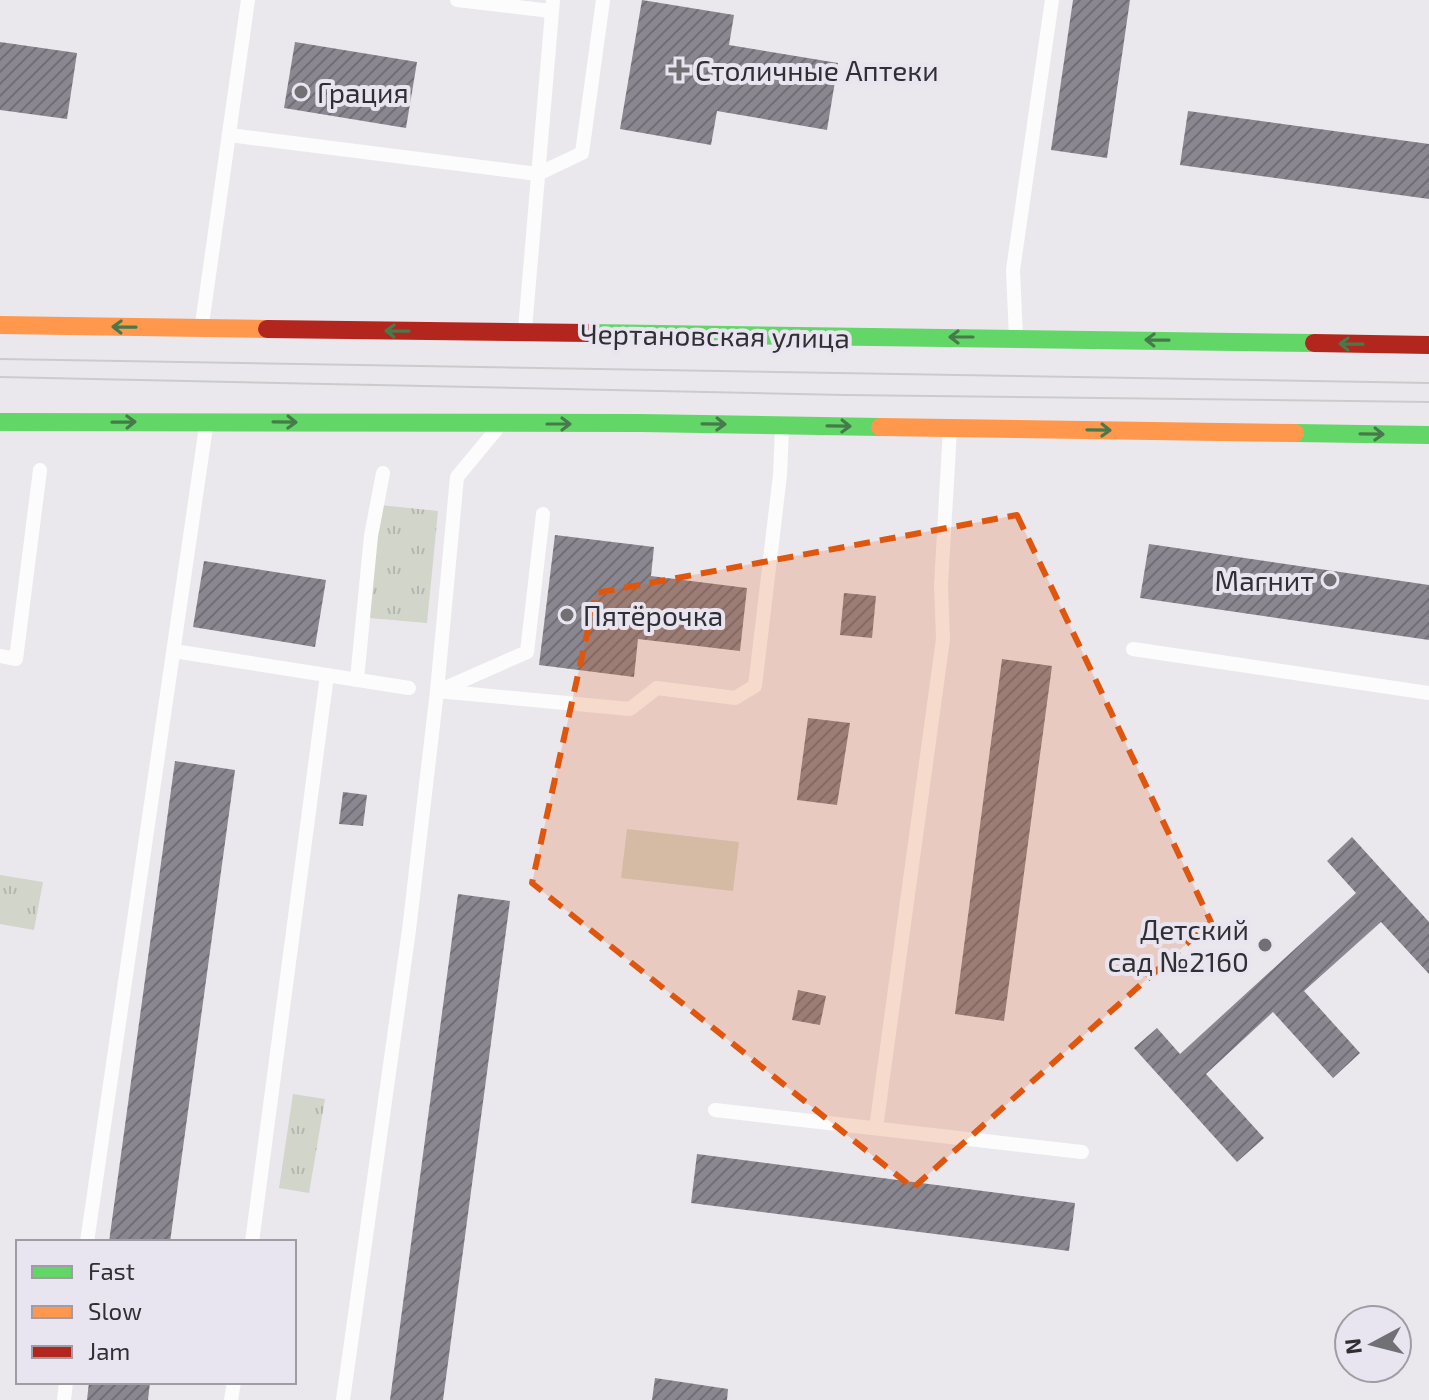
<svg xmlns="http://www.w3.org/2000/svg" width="1429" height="1400" font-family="'Exo 2',sans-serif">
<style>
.grass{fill:#d2d5ca}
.park{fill:url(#park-tufts)}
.building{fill:url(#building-hatch)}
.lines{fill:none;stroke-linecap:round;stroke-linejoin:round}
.lane{stroke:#fcfcfc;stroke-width:14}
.fast{stroke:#63d668;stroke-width:18}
.slow{stroke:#ff974d;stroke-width:18}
.jam{stroke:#b3261e;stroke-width:18}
.tram{stroke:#cbcbcc;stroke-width:2}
.oneway{stroke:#477a4b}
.marked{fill:#df570e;fill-opacity:0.2;stroke:#df570e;stroke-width:6;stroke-dasharray:16 10;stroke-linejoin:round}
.poi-dot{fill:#717074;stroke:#e9e5f0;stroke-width:3}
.labels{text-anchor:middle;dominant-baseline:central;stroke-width:8;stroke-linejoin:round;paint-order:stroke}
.poi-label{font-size:28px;fill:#302f33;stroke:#e9e5f0;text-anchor:start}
.street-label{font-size:28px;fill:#302f33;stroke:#e9e5f0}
</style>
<defs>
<pattern id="park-tufts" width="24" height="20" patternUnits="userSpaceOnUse" patternTransform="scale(2)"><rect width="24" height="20" fill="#d2d5ca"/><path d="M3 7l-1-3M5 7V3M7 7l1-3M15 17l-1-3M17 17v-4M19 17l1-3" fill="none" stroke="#b5b7ae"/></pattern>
<pattern id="building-hatch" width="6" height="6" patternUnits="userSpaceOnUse" patternTransform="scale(2)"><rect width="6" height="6" fill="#8a8790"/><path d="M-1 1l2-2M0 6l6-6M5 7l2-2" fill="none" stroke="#716f76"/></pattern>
</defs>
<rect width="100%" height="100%" fill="#eae8ed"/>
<!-- grass -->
<polygon class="grass" points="627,829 739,842 733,891 621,878"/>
<!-- park -->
<g class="park">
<polygon points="380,505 438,511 427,623 369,618"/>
<polygon points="0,875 43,882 34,930 0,924"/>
<polygon points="293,1094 325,1099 309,1193 279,1188"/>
</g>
<!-- building -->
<g class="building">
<polygon points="642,0 734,15 729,45 838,63 827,130 717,111 711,145 620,129"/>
<polygon points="1073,0 1130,0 1107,158 1051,150"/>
<polygon points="0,42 77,53 67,119 0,110"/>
<polygon points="295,42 417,62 406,128 284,108"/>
<polygon points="1188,111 1429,144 1429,199 1180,165"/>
<polygon points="555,535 654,547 651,576 747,588 740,651 638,639 634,677 539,665"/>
<polygon points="1149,544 1429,585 1429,640 1140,598"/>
<polygon points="204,561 326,580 315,647 193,627"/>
<polygon points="844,593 876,596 872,638 840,635"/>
<polygon points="1002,659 1052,666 1004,1021 955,1014"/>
<polygon points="808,718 850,723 837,805 797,800"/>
<polygon points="175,761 235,770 170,1242 109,1242"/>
<polygon points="343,792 367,795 363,826 339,824"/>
<polygon points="1352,837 1429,922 1429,974 1381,922 1304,991 1360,1053 1333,1078 1273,1012 1206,1074 1264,1138 1237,1162 1134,1048 1157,1028 1180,1054 1356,893 1327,861"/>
<polygon points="458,894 510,901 443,1400 390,1400"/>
<polygon points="798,990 826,996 820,1025 792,1020"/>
<polygon points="697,1154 1075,1203 1069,1251 691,1203"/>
<polygon points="655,1378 728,1389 727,1400 652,1400"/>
<polygon points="89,1382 150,1382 148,1400 87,1400"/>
</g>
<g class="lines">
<!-- lane -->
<g class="lane">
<polyline points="457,0 551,11"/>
<polyline points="229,135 538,174 582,153 603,0"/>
<polyline points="202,324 248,0"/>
<polyline points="525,329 553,0"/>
<polyline points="1016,337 1013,270 1052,0"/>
<polyline points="1133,649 1429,693"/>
<polyline points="174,651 409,688"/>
<polyline points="0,656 16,659 40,470"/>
<polyline points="357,679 371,536 383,473"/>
<polyline points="441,690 527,652 543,514"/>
<polyline points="437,691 630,709 657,688 735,698 755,686 780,475 782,430"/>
<polyline points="715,1110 1082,1152"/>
<polyline points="876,1128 943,639 941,585 950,429"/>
<polyline points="87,1242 206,427"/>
<polyline points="252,1242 327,675"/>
<polyline points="64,1400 66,1382"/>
<polyline points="231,1400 234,1382"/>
<polyline points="343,1400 409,930 437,691 457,477 496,430"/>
</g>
<!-- fast -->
<g class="fast">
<polyline points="589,333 1314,343"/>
<polyline points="0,422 641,423 880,427"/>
<polyline points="1295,433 1429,435"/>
</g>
<!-- slow -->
<g class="slow">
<polyline points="0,325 267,329"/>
<polyline points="880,427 1295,433"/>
</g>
<!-- jam -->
<g class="jam">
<polyline points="267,329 589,333"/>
<polyline points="1314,343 1429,345"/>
</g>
<!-- tram -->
<g class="tram">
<polyline points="0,359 1429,383"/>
<polyline points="0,377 845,395 1429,402"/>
</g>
</g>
<!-- one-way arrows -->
<defs><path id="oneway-shaft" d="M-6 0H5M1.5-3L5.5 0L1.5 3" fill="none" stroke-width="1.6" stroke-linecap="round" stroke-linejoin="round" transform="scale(2)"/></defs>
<g class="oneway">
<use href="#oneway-shaft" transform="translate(124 327) rotate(-179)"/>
<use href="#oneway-shaft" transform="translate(397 331) rotate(-179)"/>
<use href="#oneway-shaft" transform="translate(961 337) rotate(-180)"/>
<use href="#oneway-shaft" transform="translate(1157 340) rotate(-179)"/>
<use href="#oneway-shaft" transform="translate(1351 344) rotate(-179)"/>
<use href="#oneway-shaft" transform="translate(124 422) rotate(-1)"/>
<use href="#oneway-shaft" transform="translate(285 422) rotate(1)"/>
<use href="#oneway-shaft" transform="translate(559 424)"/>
<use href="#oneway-shaft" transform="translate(714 424) rotate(1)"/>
<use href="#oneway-shaft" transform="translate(839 426) rotate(1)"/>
<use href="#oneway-shaft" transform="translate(1099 430) rotate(1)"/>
<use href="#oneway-shaft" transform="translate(1372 434) rotate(1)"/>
</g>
<!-- marked area -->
<path class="marked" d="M1017,515L1211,922L913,1188L532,883L596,593Z"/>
<!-- markers -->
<g class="poi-dot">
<path d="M675 58h8v8h8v8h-8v8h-8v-8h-8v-8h8z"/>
<circle cx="301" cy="92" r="8"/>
<circle cx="1330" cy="580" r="8"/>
<circle cx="567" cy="615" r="8"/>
<circle cx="1265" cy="945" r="8"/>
</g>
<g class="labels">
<!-- poi labels -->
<g class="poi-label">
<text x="695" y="70">Столичные Аптеки</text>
<text x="317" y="92">Грация</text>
<text x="1314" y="580" text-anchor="end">Магнит</text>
<text x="583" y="615">Пятёрочка</text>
<text x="1249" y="929" text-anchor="end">Детский<tspan x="1249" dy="32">сад №2160</tspan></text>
</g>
<!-- street labels -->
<g class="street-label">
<text transform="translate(715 335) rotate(1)">Чертановская улица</text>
</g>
</g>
<!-- legend -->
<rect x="16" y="1240" width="280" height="144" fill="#e9e5f0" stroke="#9f9ca4" stroke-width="2"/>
<rect x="32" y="1266" width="40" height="12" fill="#63d668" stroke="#9f9ca4" stroke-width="2"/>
<text x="88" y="1280" font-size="24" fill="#302f33">Fast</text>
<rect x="32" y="1306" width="40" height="12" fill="#ff974d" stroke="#9f9ca4" stroke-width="2"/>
<text x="88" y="1320" font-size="24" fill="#302f33">Slow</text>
<rect x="32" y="1346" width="40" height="12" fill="#b3261e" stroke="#9f9ca4" stroke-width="2"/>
<text x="88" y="1360" font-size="24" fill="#302f33">Jam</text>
<!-- north arrow -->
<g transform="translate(1373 1344) rotate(263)"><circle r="38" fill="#e9e5f0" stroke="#9f9ca4" stroke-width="2"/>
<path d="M0-6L14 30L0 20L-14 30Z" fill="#717074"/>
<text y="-12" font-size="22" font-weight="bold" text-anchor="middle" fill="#302f33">N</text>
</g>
</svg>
